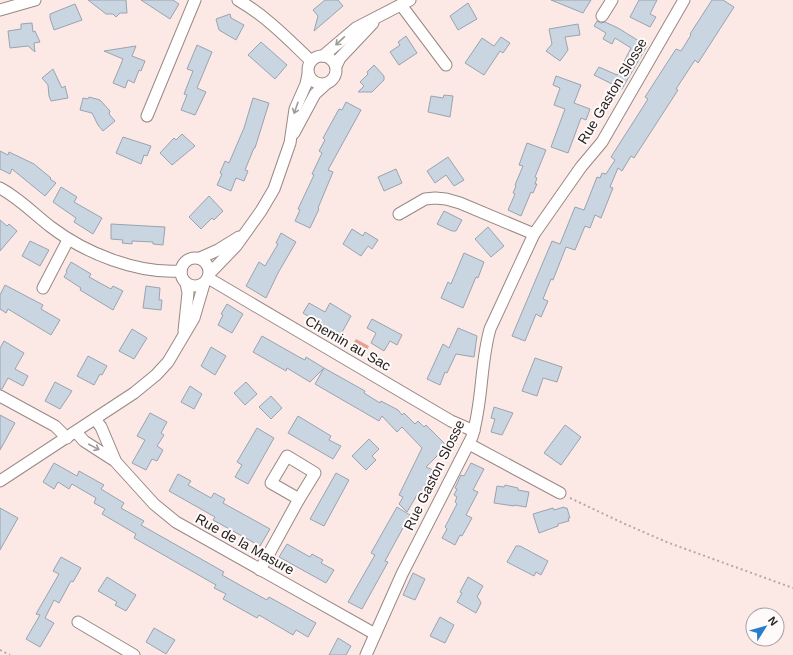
<svg xmlns="http://www.w3.org/2000/svg" width="793" height="655" font-family="Arial,sans-serif">
<style>
.water{fill:#e59f93}
.building{fill:#c9d5e1;stroke:#99a4af}
.lines{fill:none;stroke-linecap:round;stroke-linejoin:round}
.street-casing{stroke:#998885;stroke-width:13}
.path{stroke:#b6a7a5;stroke-width:2;stroke-dasharray:2 3;stroke-linecap:butt}
.street{stroke:#fff;stroke-width:11}
.oneway{stroke:#9e9b9a}
.labels{text-anchor:middle;dominant-baseline:central;stroke-width:4;stroke-linejoin:round;paint-order:stroke}
.street-label{font-size:14px;fill:#27211f;stroke:#fefafa}
</style>
<rect width="100%" height="100%" fill="#fce9e6"/>
<!-- water -->
<polygon class="water" points="356,339 369,346 366,352 353,344"/>
<!-- building -->
<g class="building">
<polygon points="88,0 126,0 127,13 120,13 116,17 113,14 106,14"/>
<polygon points="141,0 173,0 179,4 170,19"/>
<polygon points="325,0 338,0 343,6 314,31 318,16 313,10"/>
<polygon points="551,0 591,0 583,13"/>
<polygon points="639,0 657,0 650,14 656,17 650,27 630,17"/>
<polygon points="712,0 723,0 734,7 698,63 695,60 676,89 678,90 634,158 631,156 622,171 618,168 610,187 613,188 601,218 595,215 590,228 585,226 575,250 566,247 553,280 551,279 543,299 548,301 541,317 536,314 525,341 512,336 552,241 560,244 575,207 584,210 597,177 600,178 602,173 606,174 615,160 611,157 648,99 645,97 676,49 681,51 691,35 690,34"/>
<polygon points="468,3 477,19 458,30 450,16"/>
<polygon points="75,4 82,20 54,30 50,18 50,14"/>
<polygon points="230,14 231,18 244,25 236,40 219,30 216,19"/>
<polygon points="597,21 601,23 605,22 618,28 647,46 622,89 594,75 599,67 617,75 631,48 615,38 612,44 603,39 606,33 594,26"/>
<polygon points="32,23 33,32 35,31 40,42 34,43 35,52 28,46 10,48 8,31 21,29 21,24"/>
<polygon points="578,24 580,35 565,37 568,50 560,61 546,51 552,44 549,29"/>
<polygon points="406,36 417,53 399,65 390,52 400,45 398,42"/>
<polygon points="501,37 510,43 503,53 500,51 484,75 465,63 482,38 494,46"/>
<polygon points="261,42 287,65 275,79 248,55"/>
<polygon points="197,45 212,52 197,88 206,92 195,115 181,110 187,95 184,94 193,71 187,69"/>
<polygon points="136,46 132,56 145,61 141,71 139,70 134,83 128,80 125,88 113,83 123,59 104,51"/>
<polygon points="374,65 384,76 384,80 372,92 358,92 364,86 360,82 368,74 367,72"/>
<polygon points="53,69 62,88 65,86 68,98 51,101 49,96 48,85 42,78"/>
<polygon points="556,76 581,85 574,103 590,109 586,120 581,118 568,153 551,147 565,109 554,105 560,88 553,85"/>
<polygon points="444,95 453,96 450,117 428,112 431,96 443,98"/>
<polygon points="89,97 100,100 110,111 109,114 115,121 103,131 98,125 92,113 80,110 83,98 88,99"/>
<polygon points="253,98 269,103 255,148 254,148 245,170 248,171 244,181 236,178 231,191 217,185 222,174 220,173 225,161 229,163 244,128"/>
<polygon points="346,102 361,110 328,170 333,172 318,208 319,209 310,228 295,221 300,210 298,209 314,175 312,174 322,153 319,151 325,140 323,138 339,109 342,110"/>
<polygon points="182,134 195,146 172,165 160,153 174,138 176,140"/>
<polygon points="123,137 151,146 147,156 144,155 141,164 116,153"/>
<polygon points="527,143 546,150 535,177 537,178 535,184 537,184 533,193 531,192 521,216 508,210 515,194 513,193 516,186 515,185 523,166 519,165"/>
<polygon points="0,151 8,155 9,152 34,164 51,178 50,179 56,183 45,196 12,169 10,174 0,169"/>
<polygon points="448,157 464,180 454,186 446,175 435,183 427,171"/>
<polygon points="396,169 402,183 384,191 378,177"/>
<polygon points="61,187 77,197 74,202 102,218 93,234 74,222 76,218 53,202"/>
<polygon points="209,196 223,211 214,220 212,218 201,229 189,217"/>
<polygon points="444,211 462,220 456,231 452,231 437,224"/>
<polygon points="0,220 7,226 9,224 17,231 0,251"/>
<polygon points="111,224 165,227 163,245 153,244 153,242 132,241 132,244 122,243 123,240 111,239"/>
<polygon points="488,227 504,246 491,257 475,239"/>
<polygon points="352,229 363,236 365,232 378,240 372,249 368,246 361,256 343,244"/>
<polygon points="281,233 296,242 278,273 266,298 246,286 259,262 265,266 278,244 276,243"/>
<polygon points="30,241 49,250 40,266 22,256"/>
<polygon points="464,253 484,262 478,278 476,277 463,308 441,298 448,282 451,284"/>
<polygon points="71,262 91,274 89,277 111,289 113,286 123,291 113,310 80,290 81,288 64,277 67,272 66,271"/>
<polygon points="5,285 43,305 41,309 60,320 51,335 8,309 6,313 0,309 0,295"/>
<polygon points="146,286 160,288 159,300 162,300 161,310 143,308"/>
<polygon points="309,303 325,312 330,303 351,316 340,336 303,313"/>
<polygon points="227,304 243,314 232,333 218,325 223,315 221,314"/>
<polygon points="372,319 402,335 397,345 390,341 384,351 371,343 376,333 367,328"/>
<polygon points="458,328 477,336 474,357 456,354 447,373 445,372 440,385 427,379 443,344 449,348"/>
<polygon points="132,329 147,338 134,359 119,351"/>
<polygon points="262,336 299,357 305,360 306,357 324,368 310,382 287,368 286,371 253,352"/>
<polygon points="4,341 24,353 15,369 28,376 23,386 8,378 2,389 0,389 0,348"/>
<polygon points="211,347 226,356 215,375 201,366"/>
<polygon points="88,356 107,366 102,375 100,374 94,385 77,376"/>
<polygon points="535,358 562,367 557,382 543,378 537,396 522,391"/>
<polygon points="324,368 365,391 364,393 380,403 381,401 398,410 402,415 404,413 415,424 418,421 424,427 426,425 447,446 426,467 433,470 419,496 417,495 407,512 399,504 403,497 399,495 422,448 402,427 397,432 382,416 379,421 315,384"/>
<polygon points="55,382 72,391 60,409 45,401"/>
<polygon points="246,382 257,394 245,405 234,393"/>
<polygon points="190,386 202,394 194,409 181,402"/>
<polygon points="271,396 282,408 271,419 259,407"/>
<polygon points="494,407 513,413 502,435 491,432 495,419 491,418"/>
<polygon points="150,413 167,422 161,433 164,435 157,446 163,450 157,461 152,459 146,470 132,463 145,440 137,436"/>
<polygon points="0,415 15,423 0,450"/>
<polygon points="298,416 331,436 329,440 341,446 333,459 288,433"/>
<polygon points="565,425 581,437 561,465 544,453"/>
<polygon points="257,428 274,438 248,484 235,477 242,465 237,462"/>
<polygon points="369,439 379,449 372,456 376,460 366,470 352,456"/>
<polygon points="54,463 77,476 79,471 104,485 101,489 124,503 121,508 144,521 141,525 224,572 222,575 245,588 267,600 269,597 316,623 308,637 296,630 293,635 259,615 257,618 223,599 226,594 214,588 216,585 134,538 136,534 102,514 105,509 94,503 96,498 72,484 69,489 58,482 54,489 43,482"/>
<polygon points="471,463 484,469 473,490 478,492 466,515 472,518 462,536 460,535 455,545 442,538 447,529 445,527 457,504 455,502 457,497 454,495 457,489 455,488 461,475 464,476"/>
<polygon points="336,473 349,480 324,526 310,519"/>
<polygon points="178,474 191,481 188,485 211,498 214,493 225,499 223,503 270,529 260,546 213,520 215,517 169,491"/>
<polygon points="505,485 518,488 518,490 529,492 526,507 514,505 514,506 494,503 497,486 504,487"/>
<polygon points="397,507 410,515 385,561 388,562 362,609 348,602 375,555 371,553"/>
<polygon points="564,507 564,508 567,508 570,518 568,518 569,521 558,524 558,526 539,533 533,514 553,508 554,510"/>
<polygon points="0,508 18,518 0,550"/>
<polygon points="287,544 310,557 312,554 323,560 321,563 334,570 326,583 279,557"/>
<polygon points="516,546 520,546 548,561 541,575 536,572 534,576 507,562"/>
<polygon points="61,557 81,568 73,582 71,581 59,603 54,600 45,618 54,623 40,647 26,639 40,615 36,614 59,574 53,571"/>
<polygon points="413,573 425,579 415,600 403,595"/>
<polygon points="107,577 136,595 126,611 115,605 117,602 98,591"/>
<polygon points="468,577 483,586 477,597 479,599 481,603 476,613 457,602 462,593 460,592"/>
<polygon points="440,617 454,625 445,643 430,636"/>
<polygon points="154,628 175,640 166,654 146,642"/>
<polygon points="338,638 351,646 346,655 329,655"/>
</g>
<g class="lines">
<!-- street casing -->
<g class="street-casing">
<g id="street">
<path d="M238,0C266,16 288,39 311,61"/>
<polyline points="401,5 446,65"/>
<polyline points="0,10 35,0"/>
<polyline points="602,16 612,0"/>
<circle cx="322" cy="70" r="14"/>
<polyline points="323,56 356,28 410,0"/>
<polyline points="336,66 340,58 373,23"/>
<polyline points="147,116 195,0"/>
<polyline points="294,133 315,94 326,84"/>
<path d="M0,188C19,198 34,214 51,227C85,253 137,274 181,271"/>
<polyline points="399,214 425,199 435,198 446,199 460,203 534,234"/>
<circle cx="195" cy="272" r="14"/>
<polyline points="200,258 218,250 239,237"/>
<polyline points="210,273 236,246 261,211 274,189 290,143 295,109 306,84 308,74"/>
<polyline points="208,278 451,421 474,431"/>
<polyline points="43,288 68,240"/>
<polyline points="184,331 188,293 186,283"/>
<polyline points="0,396 55,426 67,438"/>
<polyline points="95,419 101,427 115,460"/>
<polyline points="76,432 84,441 115,461 154,504 176,522 375,634"/>
<polyline points="469,444 560,493"/>
<polygon points="287,456 315,473 299,499 271,483"/>
<polyline points="0,481 134,393 156,375 168,362 194,318 204,284"/>
<polyline points="260,570 299,499"/>
<polyline points="78,622 134,655"/>
<path d="M366,655L402,574L472,437C483,402 480,364 490,329L534,234L581,167L602,142L684,0"/>
</g>
</g>
<!-- path -->
<g class="path">
<polyline points="570,498 625,524 669,543 793,588"/>
<polyline points="0,650 10,655"/>
</g>
<!-- street -->
<use href="#street" class="street"/>
</g>
<!-- one-way arrows -->
<defs><path id="oneway-shaft" d="M-6 0H5M1.5-3L5.5 0L1.5 3" fill="none" stroke-width="1.6" stroke-linecap="round" stroke-linejoin="round"/></defs>
<g class="oneway">
<use href="#oneway-shaft" transform="translate(340 41) rotate(137)"/>
<use href="#oneway-shaft" transform="translate(296 108) rotate(109)"/>
<use href="#oneway-shaft" transform="translate(94 447) rotate(28)"/>
</g>
<g class="labels">
<!-- street labels -->
<g class="street-label">
<text transform="translate(612 91) rotate(-59)">Rue Gaston Slosse</text>
<text transform="translate(348 343) rotate(30)">Chemin au Sac</text>
<text transform="translate(434 475) rotate(-64)">Rue Gaston Slosse</text>
<text transform="translate(245 544) rotate(29)">Rue de la Masure</text>
</g>
</g>
<!-- north arrow -->
<g transform="translate(765 627) rotate(53)"><circle r="19" fill="#fefafa" stroke="#a8a3a2"/>
<path d="M0-3L7 15L0 10L-7 15Z" fill="#277ecc"/>
<text y="-6" font-size="11" font-weight="bold" text-anchor="middle" fill="#27211f">N</text>
</g>
</svg>
